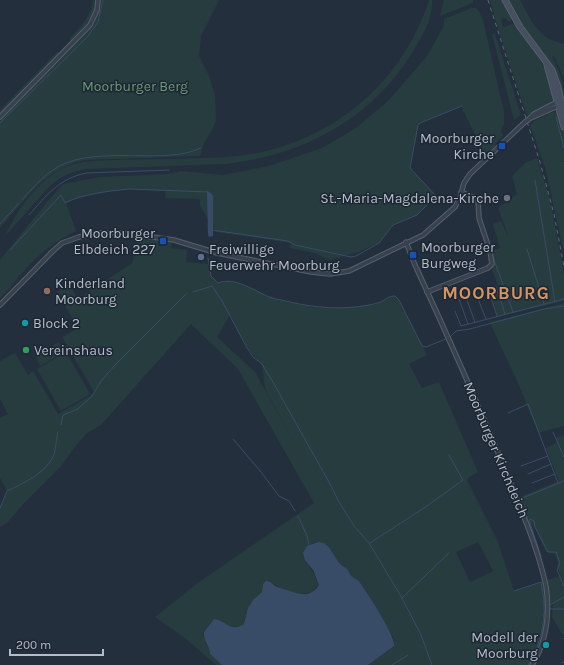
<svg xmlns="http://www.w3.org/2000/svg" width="564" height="665" font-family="Karla,sans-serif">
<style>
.green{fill:#263c3f;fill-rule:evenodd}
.water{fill:#394c67}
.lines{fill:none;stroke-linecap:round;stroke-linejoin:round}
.stream{stroke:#394c67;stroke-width:1}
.minor-casing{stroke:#565f6c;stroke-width:5.5}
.secondary-casing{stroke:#565f6c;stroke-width:7}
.minor{stroke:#38414e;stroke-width:3.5}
.secondary{stroke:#465061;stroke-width:5}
.rail{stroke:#5a6575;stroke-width:1;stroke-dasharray:4 4;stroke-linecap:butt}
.minor-bridge-casing{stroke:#565f6c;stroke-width:5.5;stroke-linecap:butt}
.minor-bridge{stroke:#38414e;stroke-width:3.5}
.transit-dot{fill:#1a4fb4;stroke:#1d2633;stroke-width:1.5}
.worship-dot{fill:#6b7280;stroke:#1d2633;stroke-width:1.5}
.service-dot{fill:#5c6f8a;stroke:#1d2633;stroke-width:1.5}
.education-dot{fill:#8d6e63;stroke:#1d2633;stroke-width:1.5}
.culture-dot{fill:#0f9aa8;stroke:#1d2633;stroke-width:1.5}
.leisure-dot{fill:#2e9e5b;stroke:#1d2633;stroke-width:1.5}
.labels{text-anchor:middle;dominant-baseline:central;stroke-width:3;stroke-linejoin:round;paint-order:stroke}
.park-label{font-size:14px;fill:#6b9a76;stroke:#1d2633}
.poi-label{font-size:14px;fill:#b4bcc9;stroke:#1d2633;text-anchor:start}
.street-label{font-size:14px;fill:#b4bcc9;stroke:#1d2633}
.district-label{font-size:18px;font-weight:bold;letter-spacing:1px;fill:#d59563;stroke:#1d2633}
</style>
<rect width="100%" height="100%" fill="#242f3e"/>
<!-- green -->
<g class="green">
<path d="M93,0H98L95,10L86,27L0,116V110L57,52H59L70,41V38C81,27 91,16 93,0Z"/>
<path d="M100,0H219L201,36L199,56L209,76L215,95L216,121L212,130L204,143L200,156L85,160C47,167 24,201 0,228V120L94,25Z"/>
<path d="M429,0H432C432,4 432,8 431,12C429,26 419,41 412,53C371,120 301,156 225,164L87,169C73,171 61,176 50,186L5,236C18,208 39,178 68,166C82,160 98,161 113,160C130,160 147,159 164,159C193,158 223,159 252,154C336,139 403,81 429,0Z"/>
<polygon points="444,0 473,0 473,3 440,16"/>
<path d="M490,0H503L512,19L510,22L504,18L501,19L503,27L513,24L516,25C529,44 555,76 553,100L550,103L527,116L499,32Z"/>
<path d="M508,0H520C527,13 535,31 549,39C553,41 559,42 564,44V79L554,56L552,57C559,69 564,81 564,96L557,74L552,65L522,25Z"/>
<path d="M471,8H476L479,11L483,20L501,99L504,111V124L501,131L503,136L495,144V147L485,155L461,106L420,123L418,125L410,168L436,196L417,215L393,225L379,243L358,252L330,260L315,253L290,248L291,243L216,232L200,206V199L165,198L166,191L129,189L116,190L74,199L66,203L76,231C57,240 39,254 25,270C16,279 9,290 0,298V260L47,202L63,184L100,177L168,174L181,171L223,175L269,166L322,148L356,128L388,101L427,56L444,26V19Z"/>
<polygon points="495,34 521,115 514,120 492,34"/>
<polygon points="553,112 558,113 564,130 564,161 562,161 564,162 564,252 545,167 530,125 536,120"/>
<polygon points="537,158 550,200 564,273 564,301 497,317 490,295 500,291 491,266 490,251 500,248 493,224 501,221 509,238 498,208 517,194 512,176 525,163"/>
<path d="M138,237L172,243L171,248L187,250L186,262L209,264L211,276L218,283C236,275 259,294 275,298C291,302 307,306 323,308C337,309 353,307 366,305C371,305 377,304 381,302C386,299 389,296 395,296L399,300L427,355L409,364L422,388L439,382L478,472L469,477L467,480L498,542L514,591L560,576L564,586V634H562L552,617L553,605L557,601L544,607C542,627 539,648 528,665H368L394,646V640L382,617L358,580L352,577L345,567L339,563L329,547L324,543L316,542L307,546L309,565L319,585L311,592L300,595L278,587L270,582L263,584L262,592L253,600L248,608L244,624C230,633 226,620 214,619L205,630L203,634C204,641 210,648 210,654L222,665H216L185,638L155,617L199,582L314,503L238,369L191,324L101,425L87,433L74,448L62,465L25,502L7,523L0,527V508L7,491L0,478V418L8,414L0,399V361L15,353L28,375L33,371L58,414L90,396L94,392L62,337L78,328L57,292L69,284L78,299L132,263ZM230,315C239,333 247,351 262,364L265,389L295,444L255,372L217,337ZM478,542L493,571L470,582L456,552Z"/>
<polygon points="564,303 564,426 538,433 518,383 490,323 491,322"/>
<polygon points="59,342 65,352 40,366 35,355"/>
<polygon points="66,352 90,394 61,411 37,369"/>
<polygon points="564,435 564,583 557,567 558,562 555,554 546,552 534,526 525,517 517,498 559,481 546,448 556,443 557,437"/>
</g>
<!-- water -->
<g class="water">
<polygon points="207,191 211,193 213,196 213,236 209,237 208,235"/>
<path d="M318,542L324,543L329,547L339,563L347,569L352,577L358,580C366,591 396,636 394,646L368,665H222L210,654C210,646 203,641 204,632L214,619C226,620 230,633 244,624L248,608L253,600L262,592L263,584L266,581C271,581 273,585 277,587C280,588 283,589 287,590C299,594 309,599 319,585L313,570L305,560L303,553L307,546Z"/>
</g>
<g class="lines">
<!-- stream -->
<g class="stream">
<polyline points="556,117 564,148"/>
<polyline points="0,123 88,36 98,22 103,0"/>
<polyline points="535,180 555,302"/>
<path d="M22,200C32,189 41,178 53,170C85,147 142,160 180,154C187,153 194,151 201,148"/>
<path d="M29,215C47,195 59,178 87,173L169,170"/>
<polyline points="0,224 19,203"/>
<polyline points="212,230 288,241 295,245 351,257 356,256 379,243 393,225 417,215 436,196 410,168 418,125 420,123 462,106"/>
<polyline points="527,249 544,304"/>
<path d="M10,250L61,195L65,203C82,194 109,191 129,189L208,192"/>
<polyline points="493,257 513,312"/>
<path d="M208,258L211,276L218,283C236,276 255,292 272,298C278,300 284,300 290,302C316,308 343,310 369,305C373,304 378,303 381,302C386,299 389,296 395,296L399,300L422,346L426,347L446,339"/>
<polyline points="496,287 505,314"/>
<polyline points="488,289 497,316"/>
<polyline points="193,292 212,286 222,301 246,346 253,357 262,364 274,384 330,484 339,502 354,526 369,543 402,598 421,635 432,665"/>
<polyline points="465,295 475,322"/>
<polyline points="459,299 468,324"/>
<polyline points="478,299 486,319"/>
<polyline points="455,311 461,326 564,299"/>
<polyline points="450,337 456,331 470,329 544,309 564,306"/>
<polyline points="508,413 528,404 558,483"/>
<polyline points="61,425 63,415 78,409 92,396 101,381 116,364 186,294"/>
<polyline points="553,432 564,457"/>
<polyline points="233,439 261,472 279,496 289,501 295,511"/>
<polyline points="521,466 548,456"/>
<polyline points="528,474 551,464"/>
<polyline points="532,483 555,474"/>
<polyline points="520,499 564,481"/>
<path d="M0,508L7,491C24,483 44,474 53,457C56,451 56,439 58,432"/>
<polyline points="298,516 307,536 309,545"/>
<polyline points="370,543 424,508 463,480 449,455"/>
<polyline points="541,556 529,520 530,519 534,521 535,527 548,552 556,552 560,563 557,570 564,586"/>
<path d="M514,591L541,582C542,590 544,597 544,604C545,624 539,649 528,665"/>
<polyline points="402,598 449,553"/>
<polyline points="550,605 564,597"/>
<polyline points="550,609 564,609"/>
<polyline points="563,639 564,638"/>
<polyline points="561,663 564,662"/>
<polyline points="392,665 408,655"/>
</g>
<!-- minor casing -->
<g class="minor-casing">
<g id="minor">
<polyline points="0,117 90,25 97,10 98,0"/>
<polyline points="531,118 558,106"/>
<polyline points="528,120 534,114 557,102"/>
<path d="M406,242L415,265C447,334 478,404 507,474C521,510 538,548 546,586C550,612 547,642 532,665"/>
<polyline points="427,292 488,268 492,264 490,251 479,218 478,199 461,192"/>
<polyline points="0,305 53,251 62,243 79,237 98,233 123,233 174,240 217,253 311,272 330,274 349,271 423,235 455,207 460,197 464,183 470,174 525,122"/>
</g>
</g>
<!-- secondary casing -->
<g class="secondary-casing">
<g id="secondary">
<polyline points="505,0 520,27 552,70 558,87 564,113"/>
<polyline points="547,65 564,127"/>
</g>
</g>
<!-- minor -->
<use href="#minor" class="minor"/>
<!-- secondary -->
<use href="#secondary" class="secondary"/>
<!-- rail -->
<polyline class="rail" points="488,0 540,162 554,214 564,267"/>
<!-- minor-bridge casing -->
<g class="minor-bridge-casing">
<polyline id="minor-bridge" points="525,122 528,120"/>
</g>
<!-- minor-bridge -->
<use href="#minor-bridge" class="minor-bridge"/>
</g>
<!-- markers -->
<g class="transit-dot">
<rect x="498" y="142" width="8" height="8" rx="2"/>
<rect x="159" y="237" width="8" height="8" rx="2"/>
<rect x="409" y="251" width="8" height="8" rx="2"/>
</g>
<circle class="worship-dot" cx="507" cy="198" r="4"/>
<circle class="service-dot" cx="201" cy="257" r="4"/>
<circle class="education-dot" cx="47" cy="291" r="4"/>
<g class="culture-dot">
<circle cx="25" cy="323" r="4"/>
<circle cx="546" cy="645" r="4"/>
</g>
<circle class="leisure-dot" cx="26" cy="350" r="4"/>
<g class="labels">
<!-- park labels -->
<g class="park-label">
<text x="135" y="86">Moorburger Berg</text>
</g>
<!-- poi labels -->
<g class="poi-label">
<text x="494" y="138" text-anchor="end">Moorburger<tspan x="494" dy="16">Kirche</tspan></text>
<text x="499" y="198" text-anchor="end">St.-Maria-Magdalena-Kirche</text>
<text x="155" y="233" text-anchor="end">Moorburger<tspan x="155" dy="16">Elbdeich 227</tspan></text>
<text x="421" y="247">Moorburger<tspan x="421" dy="16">Burgweg</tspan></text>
<text x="209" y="249">Freiwillige<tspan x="209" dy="16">Feuerwehr Moorburg</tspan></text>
<text x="55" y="283">Kinderland<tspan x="55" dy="16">Moorburg</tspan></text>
<text x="33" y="323">Block 2</text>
<text x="34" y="350">Vereinshaus</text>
<text x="538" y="637" text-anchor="end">Modell der<tspan x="538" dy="16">Moorburg</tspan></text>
</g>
<!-- street labels -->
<g class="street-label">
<text transform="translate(496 450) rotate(67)">Moorburger Kirchdeich</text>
</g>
<!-- district labels -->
<g class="district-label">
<text x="496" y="293">MOORBURG</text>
</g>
</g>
<!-- scale -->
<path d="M10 649v6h93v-6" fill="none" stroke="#b4bcc9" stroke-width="2"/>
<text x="16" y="649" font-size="12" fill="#b4bcc9" stroke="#1d2633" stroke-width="3" paint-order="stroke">200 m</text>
</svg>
